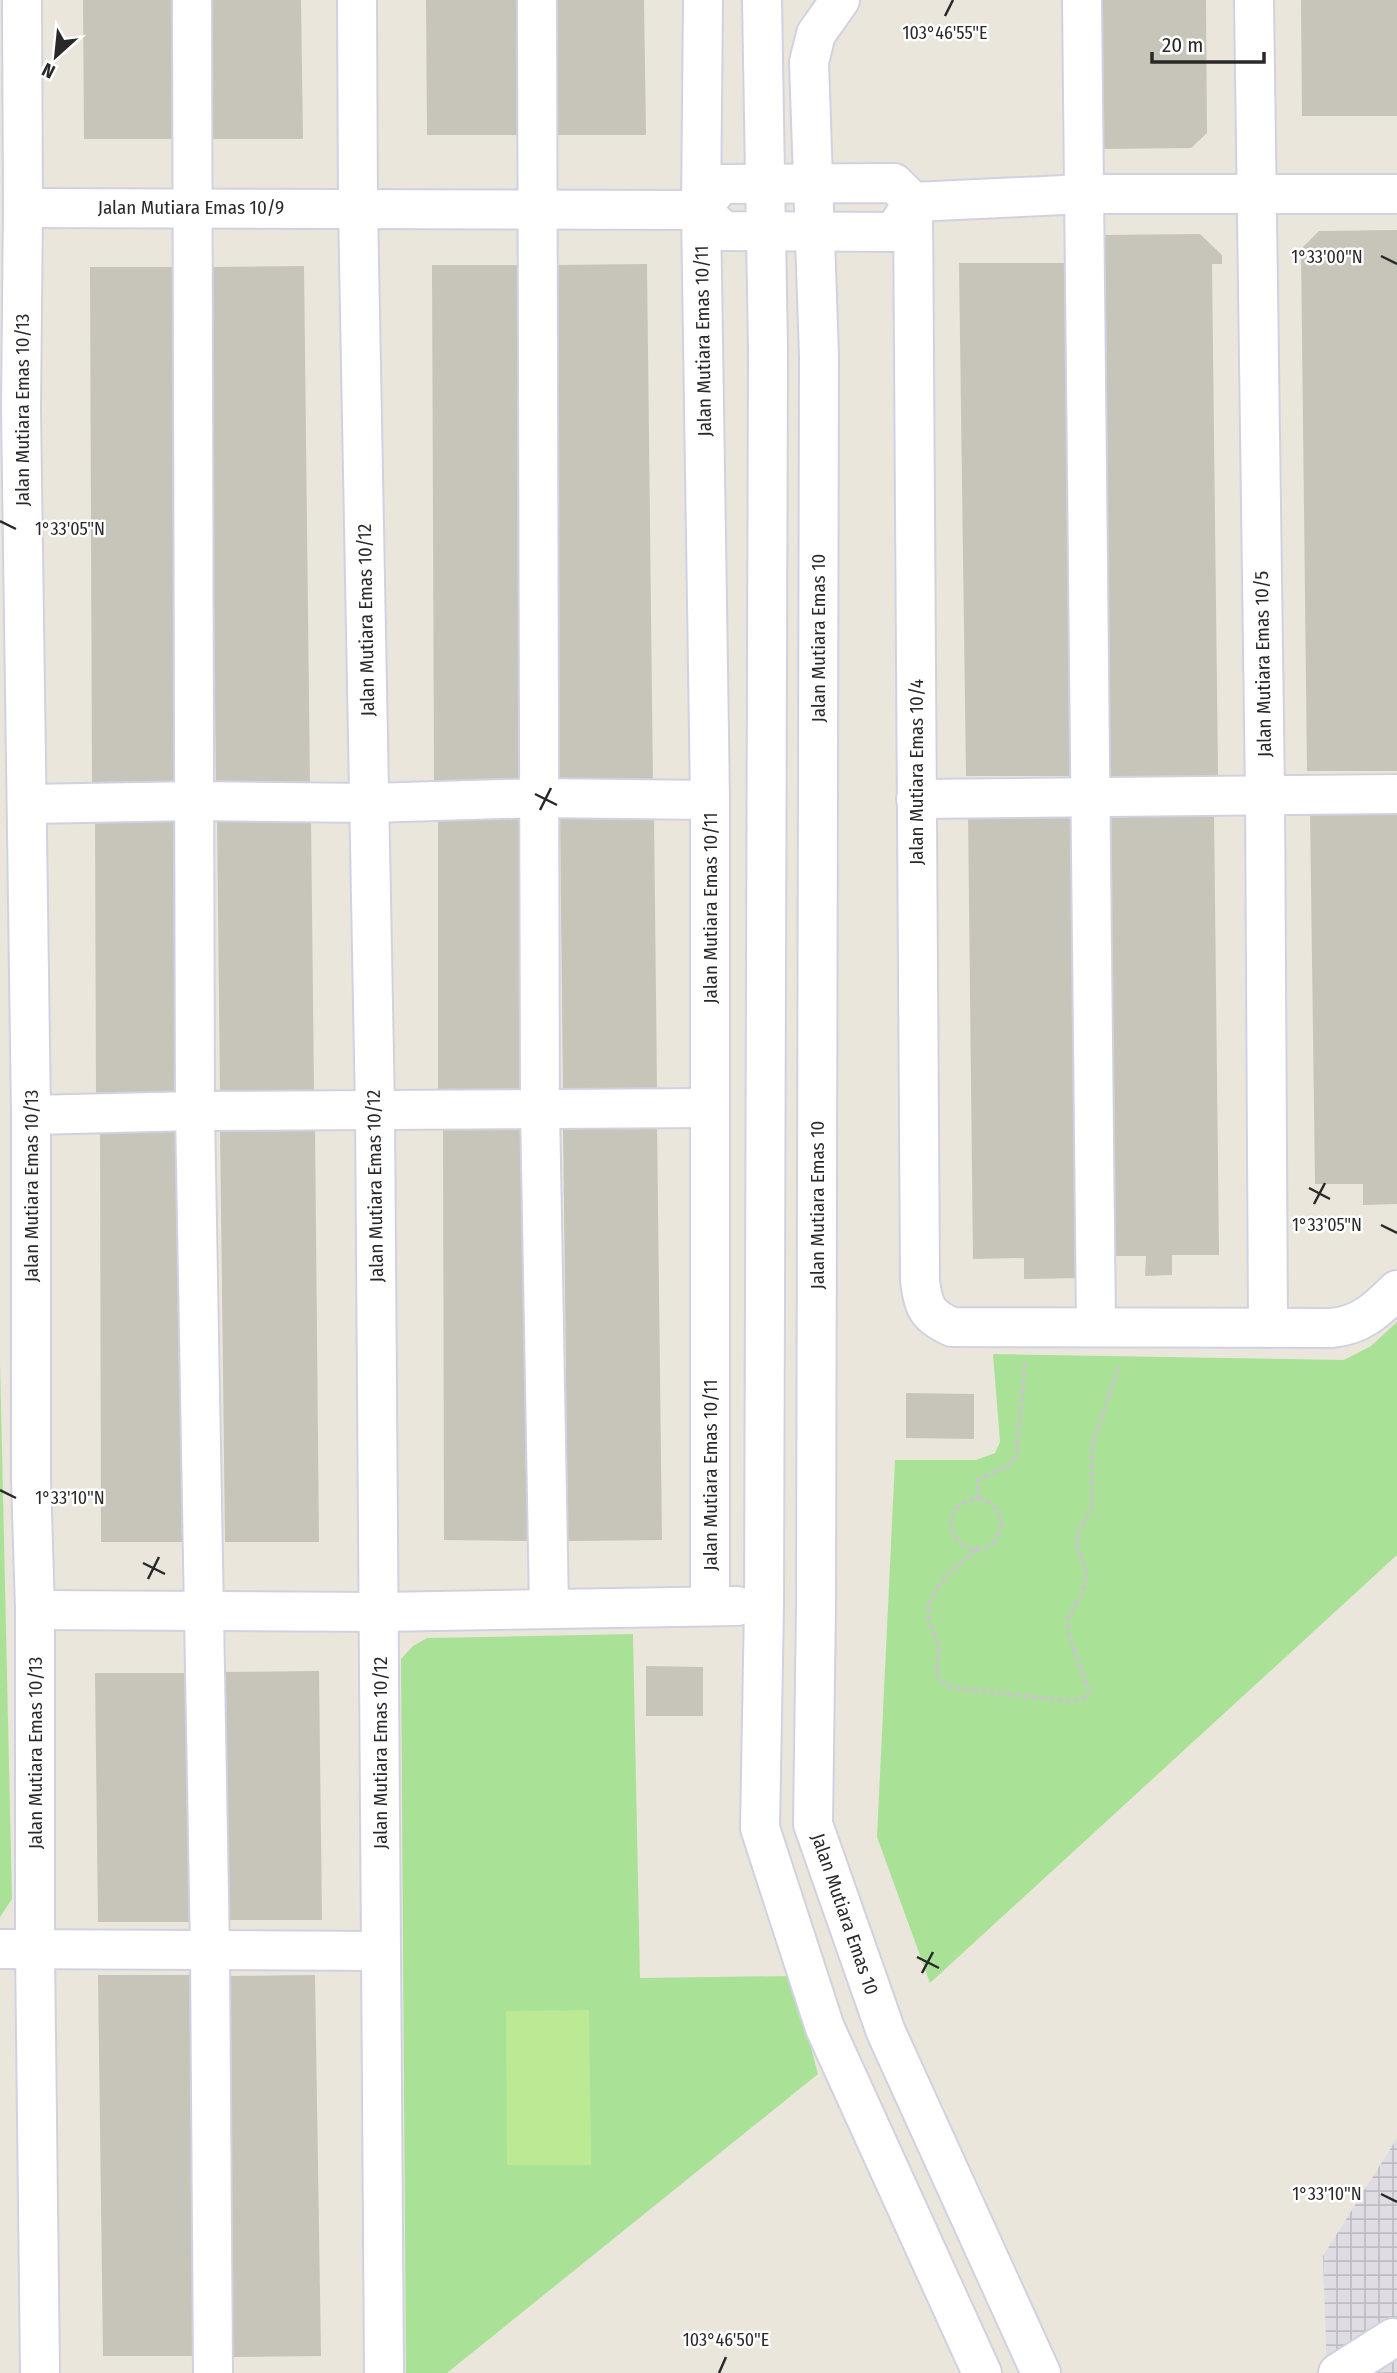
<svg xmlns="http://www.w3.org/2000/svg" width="1397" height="2373" font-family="'Fira Sans Condensed',sans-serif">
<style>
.industrial{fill:url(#industrial-grid)}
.grass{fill:#a9e297}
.pitch{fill:#bce993}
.building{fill:#c7c4ba}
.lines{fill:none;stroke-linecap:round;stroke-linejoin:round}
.minor-casing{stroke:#d0d2e2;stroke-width:42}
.path{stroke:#c7c7c7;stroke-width:4.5;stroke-dasharray:5 3.5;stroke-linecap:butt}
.minor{stroke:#fff;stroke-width:38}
.ticks{fill:none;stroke:#292929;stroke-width:2.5}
.labels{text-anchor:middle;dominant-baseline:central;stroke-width:5;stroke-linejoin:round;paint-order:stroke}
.street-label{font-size:19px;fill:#292929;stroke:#fff}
.ticks-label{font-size:18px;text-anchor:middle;fill:#292929;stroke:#fff;stroke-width:5;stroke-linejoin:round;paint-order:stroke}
</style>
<defs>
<pattern id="industrial-grid" width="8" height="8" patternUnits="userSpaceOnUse" patternTransform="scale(1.75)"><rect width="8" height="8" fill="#dfdce4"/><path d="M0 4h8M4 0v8" fill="none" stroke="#bfbdc4"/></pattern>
</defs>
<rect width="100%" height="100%" fill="#ebe6db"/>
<!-- industrial -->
<polygon class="industrial" points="1397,2138 1397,2373 1327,2373 1323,2256"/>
<!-- grass -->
<g class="grass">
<polygon points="1397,1322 1397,1555 930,1983 877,1837 895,1460 976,1460 995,1453 1000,1442 993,1354 1344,1360 1371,1346"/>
<polygon points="0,1360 12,1899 0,1917"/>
<polygon points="633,1634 640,1978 792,1976 818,2074 447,2373 406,2373 401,1659 413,1646 427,1638"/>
</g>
<!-- pitch -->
<polygon class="pitch" points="589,2010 591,2165 507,2165 506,2011"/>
<!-- building -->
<g class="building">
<polygon points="83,0 178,0 179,139 84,139"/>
<polygon points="207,0 301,0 303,139 208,139"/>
<polygon points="426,0 521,0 522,135 427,135"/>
<polygon points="549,0 644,0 646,135 551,135"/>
<polygon points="1095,0 1206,0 1207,133 1191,148 1097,149"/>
<polygon points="1301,0 1397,0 1397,116 1302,116"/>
<polygon points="1397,230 1397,771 1307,771 1301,249 1319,231"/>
<polygon points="1200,234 1222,255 1222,264 1212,264 1218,776 1107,776 1100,235"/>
<polygon points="959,263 1071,263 1077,776 966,776"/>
<polygon points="647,264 653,784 559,785 553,265"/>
<polygon points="432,265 528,265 529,785 434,784"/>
<polygon points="304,266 310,786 216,787 210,267"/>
<polygon points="90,267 185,267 186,787 92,786"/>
<polygon points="1397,808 1397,1204 1363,1205 1363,1184 1315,1184 1310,809"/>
<polygon points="1103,811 1214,811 1219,1255 1172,1255 1172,1275 1145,1276 1146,1256 1109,1256"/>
<polygon points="438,813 532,813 533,1091 438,1090"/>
<polygon points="560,813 654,813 657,1090 563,1091"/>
<polygon points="968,814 1079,814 1084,1278 1024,1279 1024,1258 973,1259"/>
<polygon points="95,815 190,815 191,1093 96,1093"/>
<polygon points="311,815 314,1092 220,1093 217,816"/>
<polygon points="443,1124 537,1124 539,1541 444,1540"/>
<polygon points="657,1124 662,1540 568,1541 563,1125"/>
<polygon points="220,1126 315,1126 319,1542 225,1542"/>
<polygon points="100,1127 194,1127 196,1542 101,1542"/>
<polygon points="906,1393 974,1394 974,1439 906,1438"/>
<polygon points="646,1666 703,1667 703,1716 646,1716"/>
<polygon points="319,1671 322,1920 223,1920 220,1672"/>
<polygon points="95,1673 194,1673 197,1922 98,1922"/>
<polygon points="98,1975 193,1975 198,2356 103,2356"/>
<polygon points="315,1975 321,2356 226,2357 221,1976"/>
</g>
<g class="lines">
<!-- minor casing -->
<g class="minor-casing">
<g id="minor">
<polyline points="22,0 23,208 21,409 31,1115 31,1479 35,1610 35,1950 40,2373"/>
<polyline points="192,0 195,1111 210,1951 213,2373"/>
<polyline points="357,0 358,207 375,1110 384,2373"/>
<polyline points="537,0 540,1108 549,1608"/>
<polyline points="703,0 701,210 710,800 710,1606"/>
<polyline points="762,0 768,350 764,1606 760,1828 825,2028 982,2373"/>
<polyline points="840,0 816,34 809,62 819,356 816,1606 813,1824 886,2032 1041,2373"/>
<polyline points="1082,0 1096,1327"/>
<polyline points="1254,0 1265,794 1268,1328"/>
<path d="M913,202L920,1280C923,1307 927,1316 952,1327L1331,1328C1360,1326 1377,1310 1397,1290"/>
<polyline points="23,208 701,210 724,231 894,232 913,202"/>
<polyline points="701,210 721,184 894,183 913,202 1085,194 1397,194"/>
<polyline points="916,799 1397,794"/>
<polyline points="27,804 194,801 370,803 539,798 710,800"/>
<polyline points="31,1115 195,1111 710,1108"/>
<polyline points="35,1610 379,1612 737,1606"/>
<polyline points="0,1949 381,1951"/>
<polyline points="1338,2373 1393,2338"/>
</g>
</g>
<!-- path -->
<g class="path">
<circle cx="976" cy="1524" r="25"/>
<polyline points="978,1499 978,1480 1011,1464 1016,1455 1025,1363"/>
<path d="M977,1550C959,1563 928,1589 928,1613C928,1625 936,1633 938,1644C940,1653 937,1664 936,1672L942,1681L953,1688L1070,1701L1083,1699L1089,1692L1068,1632V1618L1082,1592L1087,1574L1076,1544L1080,1529L1092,1508V1445L1119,1367"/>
</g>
<!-- minor -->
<use href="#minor" class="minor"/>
</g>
<!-- ticks -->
<path class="ticks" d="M945,16L953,0M1381,256L1397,264M0,521L16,529M535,794L557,805M540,810L551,788M1309,1188L1330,1199M1314,1204L1325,1183M1381,1225L1397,1233M0,1490L16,1498M143,1563L165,1574M148,1579L159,1557M917,1957L939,1968M922,1973L933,1952M1381,2194L1397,2202M719,2373L726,2357"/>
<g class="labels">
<!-- street labels -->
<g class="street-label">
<text x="191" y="207">Jalan Mutiara Emas 10/9</text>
<text transform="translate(703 341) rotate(-91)">Jalan Mutiara Emas 10/11</text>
<text transform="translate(22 410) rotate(-90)">Jalan Mutiara Emas 10/13</text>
<text transform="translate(366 620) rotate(-91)">Jalan Mutiara Emas 10/12</text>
<text transform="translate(818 638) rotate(-90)">Jalan Mutiara Emas 10</text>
<text transform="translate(1263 664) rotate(-91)">Jalan Mutiara Emas 10/5</text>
<text transform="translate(916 772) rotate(-90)">Jalan Mutiara Emas 10/4</text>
<text transform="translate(710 908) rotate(-90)">Jalan Mutiara Emas 10/11</text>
<text transform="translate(31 1186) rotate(-90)">Jalan Mutiara Emas 10/13</text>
<text transform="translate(375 1186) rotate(-91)">Jalan Mutiara Emas 10/12</text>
<text transform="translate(817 1205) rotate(-90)">Jalan Mutiara Emas 10</text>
<text transform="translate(710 1475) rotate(-90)">Jalan Mutiara Emas 10/11</text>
<text transform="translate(35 1753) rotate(-90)">Jalan Mutiara Emas 10/13</text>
<text transform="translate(380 1753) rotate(-90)">Jalan Mutiara Emas 10/12</text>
<text transform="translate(845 1914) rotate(71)">Jalan Mutiara Emas 10</text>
</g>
</g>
<g class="ticks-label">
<text x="945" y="39">103°46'55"E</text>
<text x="1327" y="263">1°33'00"N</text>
<text x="70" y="535">1°33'05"N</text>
<text x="1327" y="1231">1°33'05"N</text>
<text x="70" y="1504">1°33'10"N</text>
<text x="1327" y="2200">1°33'10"N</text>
<text x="726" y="2346">103°46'50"E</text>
</g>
<!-- north arrow -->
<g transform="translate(56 56) rotate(207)" stroke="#ffffff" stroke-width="5" paint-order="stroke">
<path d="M0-5L12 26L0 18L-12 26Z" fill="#292929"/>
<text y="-10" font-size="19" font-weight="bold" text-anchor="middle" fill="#292929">N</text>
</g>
<!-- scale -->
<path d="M1152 52v10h112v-10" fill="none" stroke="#292929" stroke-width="3.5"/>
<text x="1162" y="52" font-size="21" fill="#292929" stroke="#ffffff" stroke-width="5" paint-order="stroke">20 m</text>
</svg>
